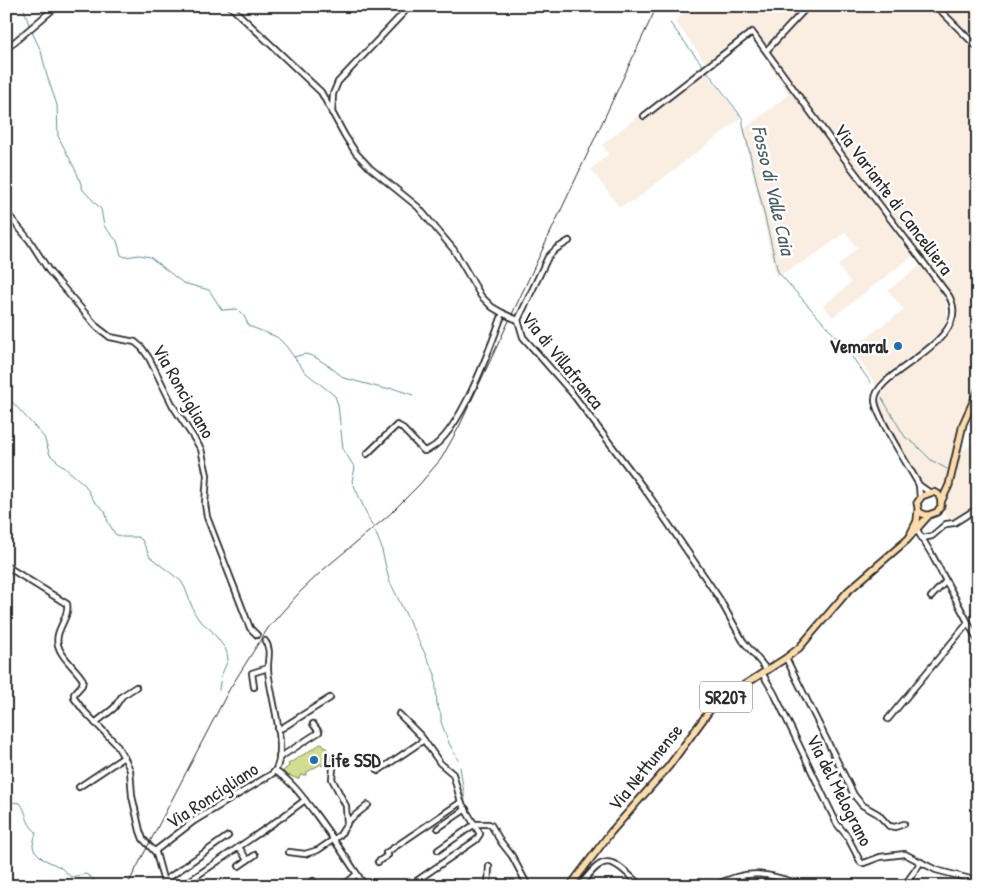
<svg xmlns="http://www.w3.org/2000/svg" width="984" height="892" font-family="'Patrick Hand',sans-serif">
<style>
.built{fill:#faeee2}
.green{fill:#d1de91;stroke:#7e845e}
.lines{fill:none;stroke-linecap:round;stroke-linejoin:round}
.stream{stroke:#5e8e95;stroke-width:1}
.minor-tunnel{stroke:#d5d5d5;stroke-width:4.5;stroke-dasharray:4.5 2;stroke-linecap:butt}
.minor-casing{stroke:#2b2b2b;stroke-width:8}
.major-casing{stroke:#2b2b2b;stroke-width:9}
.minor{stroke:#fff;stroke-width:4.5}
.major{stroke:#fcdcac;stroke-width:5.5}
.rail{stroke:#2b2b2b;stroke-width:1}
.minor-bridge-casing{stroke:#2b2b2b;stroke-width:8;stroke-linecap:butt}
.minor-bridge{stroke:#fff;stroke-width:4.5}
.poi-dot{fill:#1f6fb2;stroke:#fff;stroke-width:2}
.labels{text-anchor:middle;dominant-baseline:central;stroke-width:5;stroke-linejoin:round;paint-order:stroke}
.shield{fill:#fff;stroke:#6b6b6b;stroke-width:1}
.shield-label{font-size:18px;font-weight:bold;fill:#2b2b2b}
.street-label{font-size:19px;fill:#2b2b2b;stroke:#fff}
.poi-label{font-size:19px;font-weight:bold;fill:#2b2b2b;stroke:#fff;text-anchor:end}
.water-label{font-size:20px;font-style:italic;fill:#445d60;stroke:#fff}
</style>
<rect width="100%" height="100%" fill="#fff"/>
<filter id="ink" filterUnits="userSpaceOnUse"><feTurbulence type="fractalNoise" baseFrequency=".02" numOctaves="2"/><feDisplacementMap in="SourceGraphic" scale="10" xChannelSelector="R" yChannelSelector="G"/><feConvolveMatrix kernelMatrix="1 2 1 2 8 2 1 2 1" color-interpolation-filters="sRGB"/></filter>
<g filter="url(#ink)">
<!-- built -->
<g class="built">
<polygon points="693,6 978,6 978,391 960,422 946,483 938,488 921,485 876,405 877,397 884,388 948,337 957,310 945,296 948,318 943,330 876,385 851,348 904,310 888,290 920,266 913,256 833,317 823,306 851,283 838,266 857,248 846,232 810,258 776,277 743,130 789,94 747,31 706,63 675,21"/>
<polygon points="705,71 741,118 635,200 619,207 591,169 609,154 602,145 640,114 645,119"/>
<polygon points="978,442 978,511 953,526 943,510 948,501 959,452"/>
</g>
<!-- green -->
<polygon class="green" points="322,743 333,757 332,762 327,766 325,765 322,766 321,764 307,772 306,775 301,775 298,779 283,773 284,770 289,766 288,764"/>
<g class="lines">
<!-- stream -->
<g class="stream">
<polyline points="23,6 29,25"/>
<polyline points="670,23 703,66"/>
<polyline points="31,30 41,51 47,76 57,105 58,136 77,173 83,190 101,209 104,226 117,241 121,255 125,257 139,255 150,257 183,283 209,290 222,310 237,309 244,316 249,326 277,337 286,346 305,372 335,396 338,405 343,449 355,468 352,481 372,526"/>
<polyline points="707,71 743,119 743,125 778,272 845,347 871,383"/>
<polyline points="294,357 305,354 313,356 329,366 344,378 385,389 392,388 413,395"/>
<polyline points="6,395 44,437 50,455 85,485 94,501 105,511 108,522 115,534 122,537 138,537 142,540 150,557 181,581 185,588 194,612 199,620 211,630 225,648 227,653 228,660 221,676 219,690"/>
<polyline points="882,398 905,437 916,445 931,460 947,469"/>
<polyline points="375,531 381,546 389,580 435,674 437,704 441,715 441,722 449,743 458,760"/>
<polyline points="460,767 465,800"/>
<path d="M6,791L12,802L20,803C28,813 24,821 36,832L33,845L34,850L43,859L60,867L71,877L86,874L92,878L96,886"/>
</g>
<!-- minor-tunnel -->
<polyline class="minor-tunnel" points="257,635 265,641"/>
<!-- minor casing -->
<g class="minor-casing">
<g id="minor">
<polyline points="230,6 321,92 345,136 356,153 370,168 418,207 454,250 481,296 492,307 504,314"/>
<polyline points="936,6 978,48"/>
<polyline points="6,49 57,6"/>
<polyline points="767,50 808,6"/>
<polyline points="332,113 333,94 338,82 410,6"/>
<path d="M644,116L752,32L844,158L949,296C975,342 874,371 875,400C875,415 910,468 919,485L920,498"/>
<polyline points="6,212 30,241 49,271 97,327 110,337 135,342 142,348 149,358 173,406 201,449 207,475 205,504 207,517 250,628 257,635"/>
<polyline points="513,318 518,320 523,337 572,393 648,494 719,598 743,641 767,670"/>
<polyline points="518,320 548,257 556,249 569,241"/>
<path d="M367,454L397,425L401,427L424,451C458,443 491,344 503,313"/>
<polyline points="919,485 929,492"/>
<polyline points="917,530 931,553 978,641"/>
<polyline points="923,538 932,536 946,524 954,523 978,508"/>
<path d="M6,566L67,604C70,618 54,630 58,645C61,658 76,668 83,680L82,685L74,694V698L84,711L116,744L126,761L130,770L132,796L140,831L143,839L156,853L165,886"/>
<polyline points="931,597 946,581"/>
<polyline points="786,658 854,795 862,805 878,814 889,826 895,827 904,824"/>
<polyline points="762,673 774,693 837,824 847,836 861,863 864,863 880,857 905,854 936,870 978,881"/>
<polyline points="254,687 252,673 268,668"/>
<polyline points="399,714 421,736 440,763 453,774 461,802 480,834 476,840 409,886"/>
<polyline points="888,719 968,623"/>
<polyline points="95,723 114,708 122,696 136,687"/>
<polyline points="278,729 282,728 330,698"/>
<polyline points="279,757 282,756 319,732 313,724"/>
<path d="M275,771C293,782 304,799 317,816C334,839 349,862 365,886"/>
<polyline points="378,771 424,740"/>
<polyline points="79,787 124,757"/>
<polyline points="281,818 305,800"/>
<polyline points="348,821 368,805"/>
<polyline points="475,824 489,824 491,825 501,842 512,856 528,886"/>
<polyline points="438,828 466,809"/>
<polyline points="239,847 247,860"/>
<polyline points="438,850 475,824"/>
<path d="M155,851L194,821L267,777C271,775 274,773 276,769C288,747 270,696 268,670C267,660 272,650 265,641"/>
<polyline points="289,852 305,854 318,850 340,835 347,824 346,806 332,779 334,757"/>
<polyline points="378,862 388,855 386,853 461,802"/>
<polyline points="239,866 255,855"/>
<polyline points="164,881 228,836"/>
<polyline points="313,881 316,886"/>
<polyline points="512,883 512,886"/>
<polyline points="182,886 278,820"/>
<polyline points="343,886 357,874"/>
<polyline points="488,886 489,866"/>
<path d="M580,886C606,850 612,859 641,886"/>
<path d="M715,886C748,867 771,874 805,886"/>
<polyline points="904,886 921,862"/>
</g>
</g>
<!-- major casing -->
<g class="major-casing">
<g id="major">
<polyline points="941,502 949,485 963,424 978,391"/>
<polyline points="911,533 917,521 918,510"/>
<polyline points="570,886 611,832 669,766 710,710 730,694 786,658 799,648 848,591 907,540 929,515 937,512 941,506 941,500 938,494 933,492 922,496 917,503 919,512 925,515 929,515"/>
</g>
</g>
<!-- minor -->
<use href="#minor" class="minor"/>
<!-- major -->
<use href="#major" class="major"/>
<!-- rail -->
<polyline class="rail" points="127,886 229,690 268,628 299,593 324,569 389,515 419,485 441,459 459,427 657,6"/>
<!-- minor-bridge casing -->
<g class="minor-bridge-casing">
<polyline id="minor-bridge" points="504,314 513,318"/>
</g>
<!-- minor-bridge -->
<use href="#minor-bridge" class="minor-bridge"/>
</g>
</g>
<!-- markers -->
<g class="poi-dot">
<circle cx="898" cy="346" r="5"/>
<circle cx="314" cy="760" r="5"/>
</g>
<g class="labels">
<!-- shield labels -->
<rect class="shield" x="700" y="681.5" width="52" height="31" rx="4"/>
<g class="shield-label">
<text x="726" y="697">SR207</text>
</g>
<!-- street labels -->
<g class="street-label">
<text transform="translate(894 199) rotate(53)">Via Variante di Cancelliera</text>
<text transform="translate(563 360) rotate(51)">Via di Villafranca</text>
<text transform="translate(184 391) rotate(60)">Via Roncigliano</text>
<text transform="translate(645 767) rotate(-51)">Via Nettunense</text>
<text transform="translate(840 790) rotate(63)">Via del Melograno</text>
<text transform="translate(212 795) rotate(-33)">Via Roncigliano</text>
</g>
<!-- poi labels -->
<g class="poi-label">
<text x="888" y="346">Vemaral</text>
<text x="324" y="760" text-anchor="start">Life SSD</text>
</g>
<!-- water labels -->
<g class="water-label">
<text transform="translate(774 190) rotate(77)">Fosso di Valle Caia</text>
</g>
</g>
<!-- margin -->
<rect width="984" height="892" fill="none" stroke="#fff" stroke-width="25"/>
<rect x="12" y="12" width="959" height="867" fill="none" stroke="#2b2b2b" stroke-width="2" filter="url(#ink)"/>
</svg>
